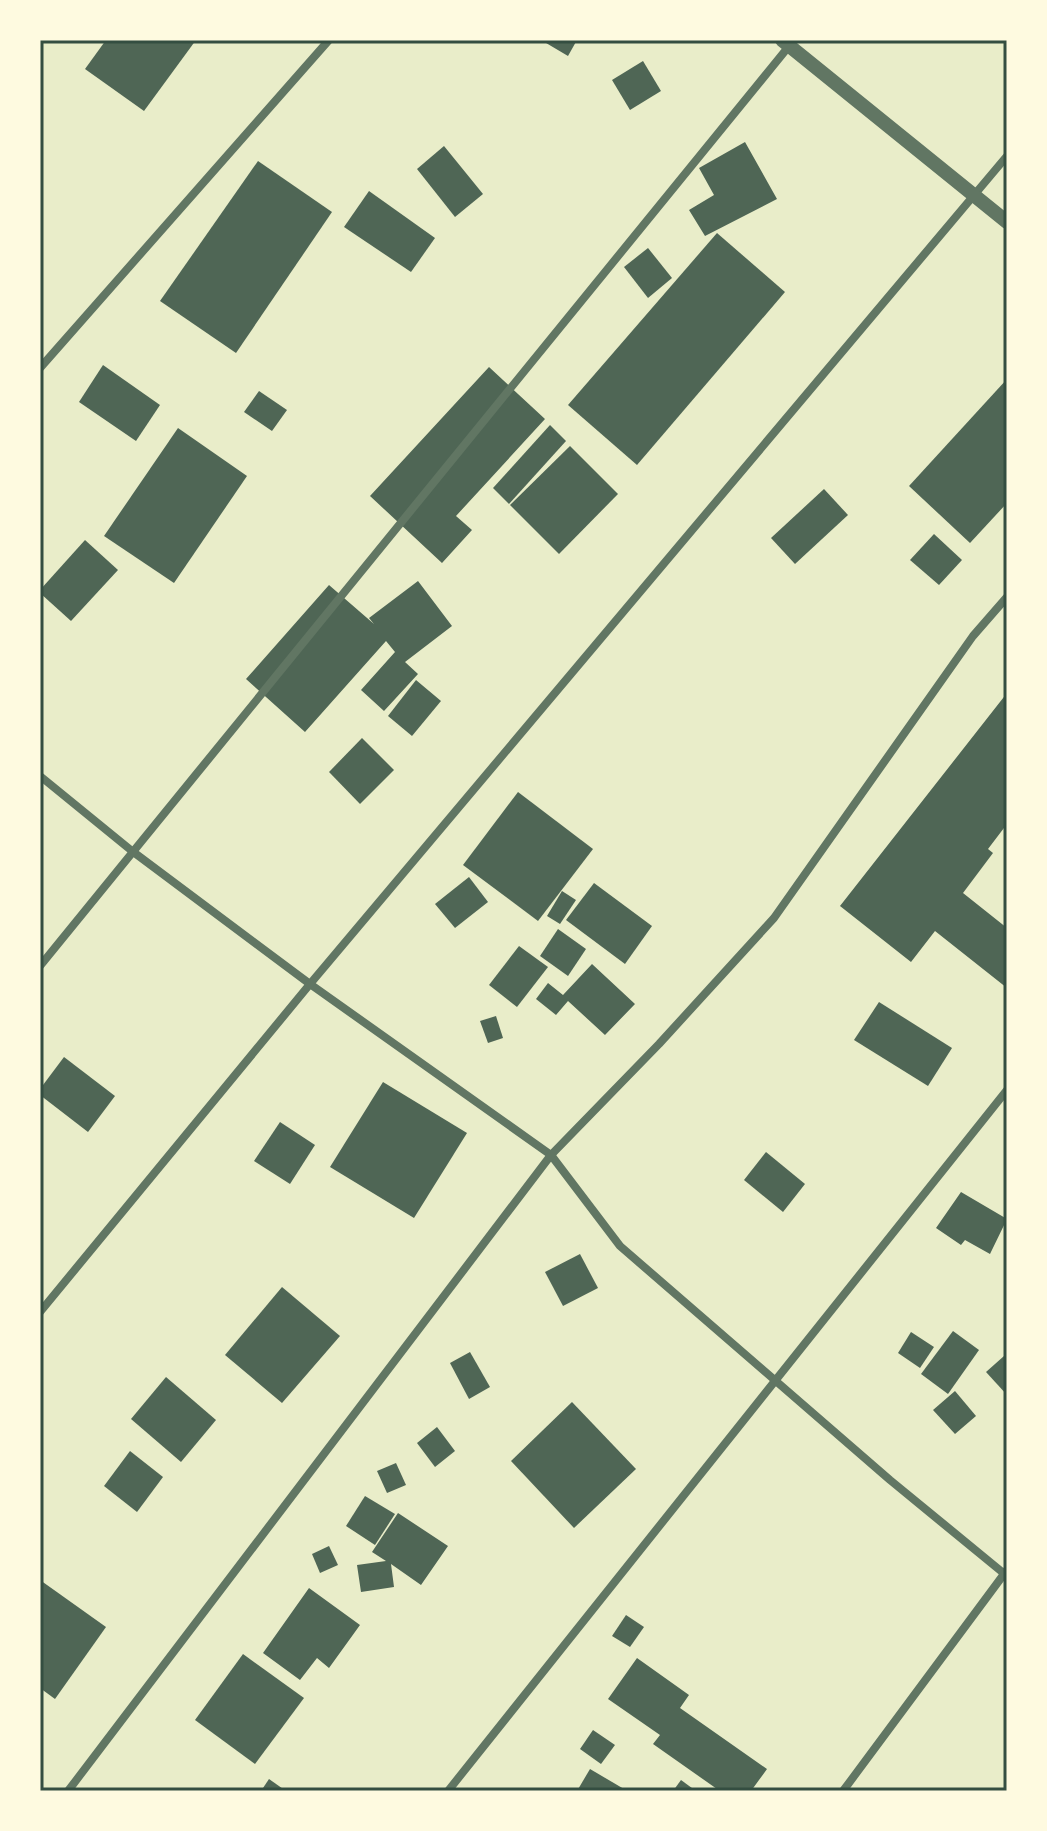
<svg xmlns="http://www.w3.org/2000/svg" width="1047" height="1831" font-family="'Varela Round',sans-serif">
<style>
.building{fill:#4f6655}
.lines{fill:none;stroke-linecap:round;stroke-linejoin:round}
.minor{stroke:#617663;stroke-width:8}
.tertiary{stroke:#617663;stroke-width:14}
.neatline{fill:none;stroke:#344e41;stroke-width:3}
</style>
<rect width="100%" height="100%" fill="#e9edc9"/>
<!-- building -->
<g class="building">
<polygon points="106,40 196,40 144,111 85,69"/>
<polygon points="541,40 577,40 568,56"/>
<polygon points="643,61 661,91 630,110 612,80"/>
<polygon points="745,142 777,199 705,236 689,210 714,195 699,168"/>
<polygon points="444,146 483,194 455,217 417,169"/>
<polygon points="258,161 332,212 236,353 160,301"/>
<polygon points="369,191 435,238 411,272 344,227"/>
<polygon points="717,233 785,292 637,465 568,405"/>
<polygon points="648,248 672,278 648,298 624,267"/>
<polygon points="103,365 160,405 136,441 79,402"/>
<polygon points="489,367 545,419 456,516 472,530 442,563 370,496"/>
<polygon points="1007,379 1007,503 970,543 909,486"/>
<polygon points="259,391 287,410 272,431 244,412"/>
<polygon points="550,425 566,441 509,504 493,488"/>
<polygon points="178,428 247,476 174,583 104,536"/>
<polygon points="570,446 618,494 559,554 510,505"/>
<polygon points="824,489 848,515 795,564 771,538"/>
<polygon points="934,534 962,560 939,585 910,560"/>
<polygon points="85,540 118,570 71,621 40,593 40,590"/>
<polygon points="418,581 452,626 405,662 418,674 384,711 361,690 395,652 386,641 305,732 246,679 329,585 374,624 369,618"/>
<polygon points="416,680 441,701 412,736 388,716"/>
<polygon points="1007,693 1007,824 988,849 993,853 963,893 1007,928 1007,988 935,931 911,962 840,906"/>
<polygon points="362,738 394,770 360,804 329,772"/>
<polygon points="518,792 593,849 538,921 463,865"/>
<polygon points="469,877 488,902 455,928 435,904"/>
<polygon points="594,883 652,926 625,964 566,920"/>
<polygon points="562,891 576,900 560,924 547,916"/>
<polygon points="558,929 586,949 568,976 540,956"/>
<polygon points="519,946 548,967 517,1007 489,985"/>
<polygon points="592,964 635,1004 605,1035 568,1001 556,1015 536,999 548,983 563,995"/>
<polygon points="879,1002 952,1048 928,1086 854,1040"/>
<polygon points="496,1016 503,1038 488,1043 480,1021"/>
<polygon points="64,1057 115,1096 88,1132 40,1095 40,1089"/>
<polygon points="383,1082 467,1133 414,1218 330,1167"/>
<polygon points="280,1122 315,1145 290,1184 254,1161"/>
<polygon points="766,1152 805,1184 783,1212 744,1180"/>
<polygon points="961,1192 1007,1219 990,1254 965,1240 961,1245 936,1228"/>
<polygon points="580,1254 598,1288 563,1306 545,1272"/>
<polygon points="282,1287 340,1336 282,1403 225,1355"/>
<polygon points="953,1331 979,1350 948,1394 921,1374"/>
<polygon points="911,1332 934,1347 920,1368 898,1353"/>
<polygon points="470,1352 490,1387 469,1399 450,1363"/>
<polygon points="1004,1356 1007,1360 1007,1395 986,1372"/>
<polygon points="166,1377 216,1420 181,1462 131,1419"/>
<polygon points="955,1391 976,1416 955,1434 933,1410"/>
<polygon points="572,1402 636,1469 574,1528 511,1461"/>
<polygon points="437,1427 455,1451 435,1467 417,1443"/>
<polygon points="130,1451 163,1477 137,1512 104,1486"/>
<polygon points="396,1463 406,1485 387,1493 377,1471"/>
<polygon points="365,1496 395,1514 375,1545 346,1526"/>
<polygon points="398,1513 448,1546 421,1585 391,1564 394,1587 361,1592 357,1565 386,1561 372,1552"/>
<polygon points="329,1546 338,1565 320,1573 312,1554"/>
<polygon points="40,1580 106,1627 55,1699 40,1688"/>
<polygon points="309,1588 360,1625 329,1668 317,1658 300,1680 263,1653"/>
<polygon points="626,1615 644,1627 630,1647 612,1636"/>
<polygon points="243,1654 304,1698 255,1764 195,1720"/>
<polygon points="637,1658 689,1695 680,1708 767,1769 751,1791 715,1791 717,1789 653,1744 660,1735 608,1699"/>
<polygon points="593,1730 615,1745 601,1764 580,1749"/>
<polygon points="590,1769 624,1789 623,1791 577,1791"/>
<polygon points="269,1779 286,1791 261,1791"/>
<polygon points="681,1780 696,1791 673,1791"/>
</g>
<g class="lines">
<!-- minor -->
<g class="minor">
<polyline points="40,368 329,40"/>
<polyline points="40,776 132,851 310,984 551,1155 620,1246 890,1480 1007,1576"/>
<polyline points="40,966 794,40"/>
<polyline points="40,1312 310,984 1007,156"/>
<polyline points="68,1791 551,1155 659,1044 774,918 973,636 1007,597"/>
<polyline points="448,1791 1007,1090"/>
<polyline points="843,1791 1007,1570"/>
</g>
<!-- tertiary -->
<polyline class="tertiary" points="782,40 1007,222"/>
</g>
<!-- border -->
<rect width="1047" height="1831" fill="none" stroke="#fefae0" stroke-width="84"/>
<rect x="42" y="42" width="963" height="1747" class="neatline"/>
</svg>
